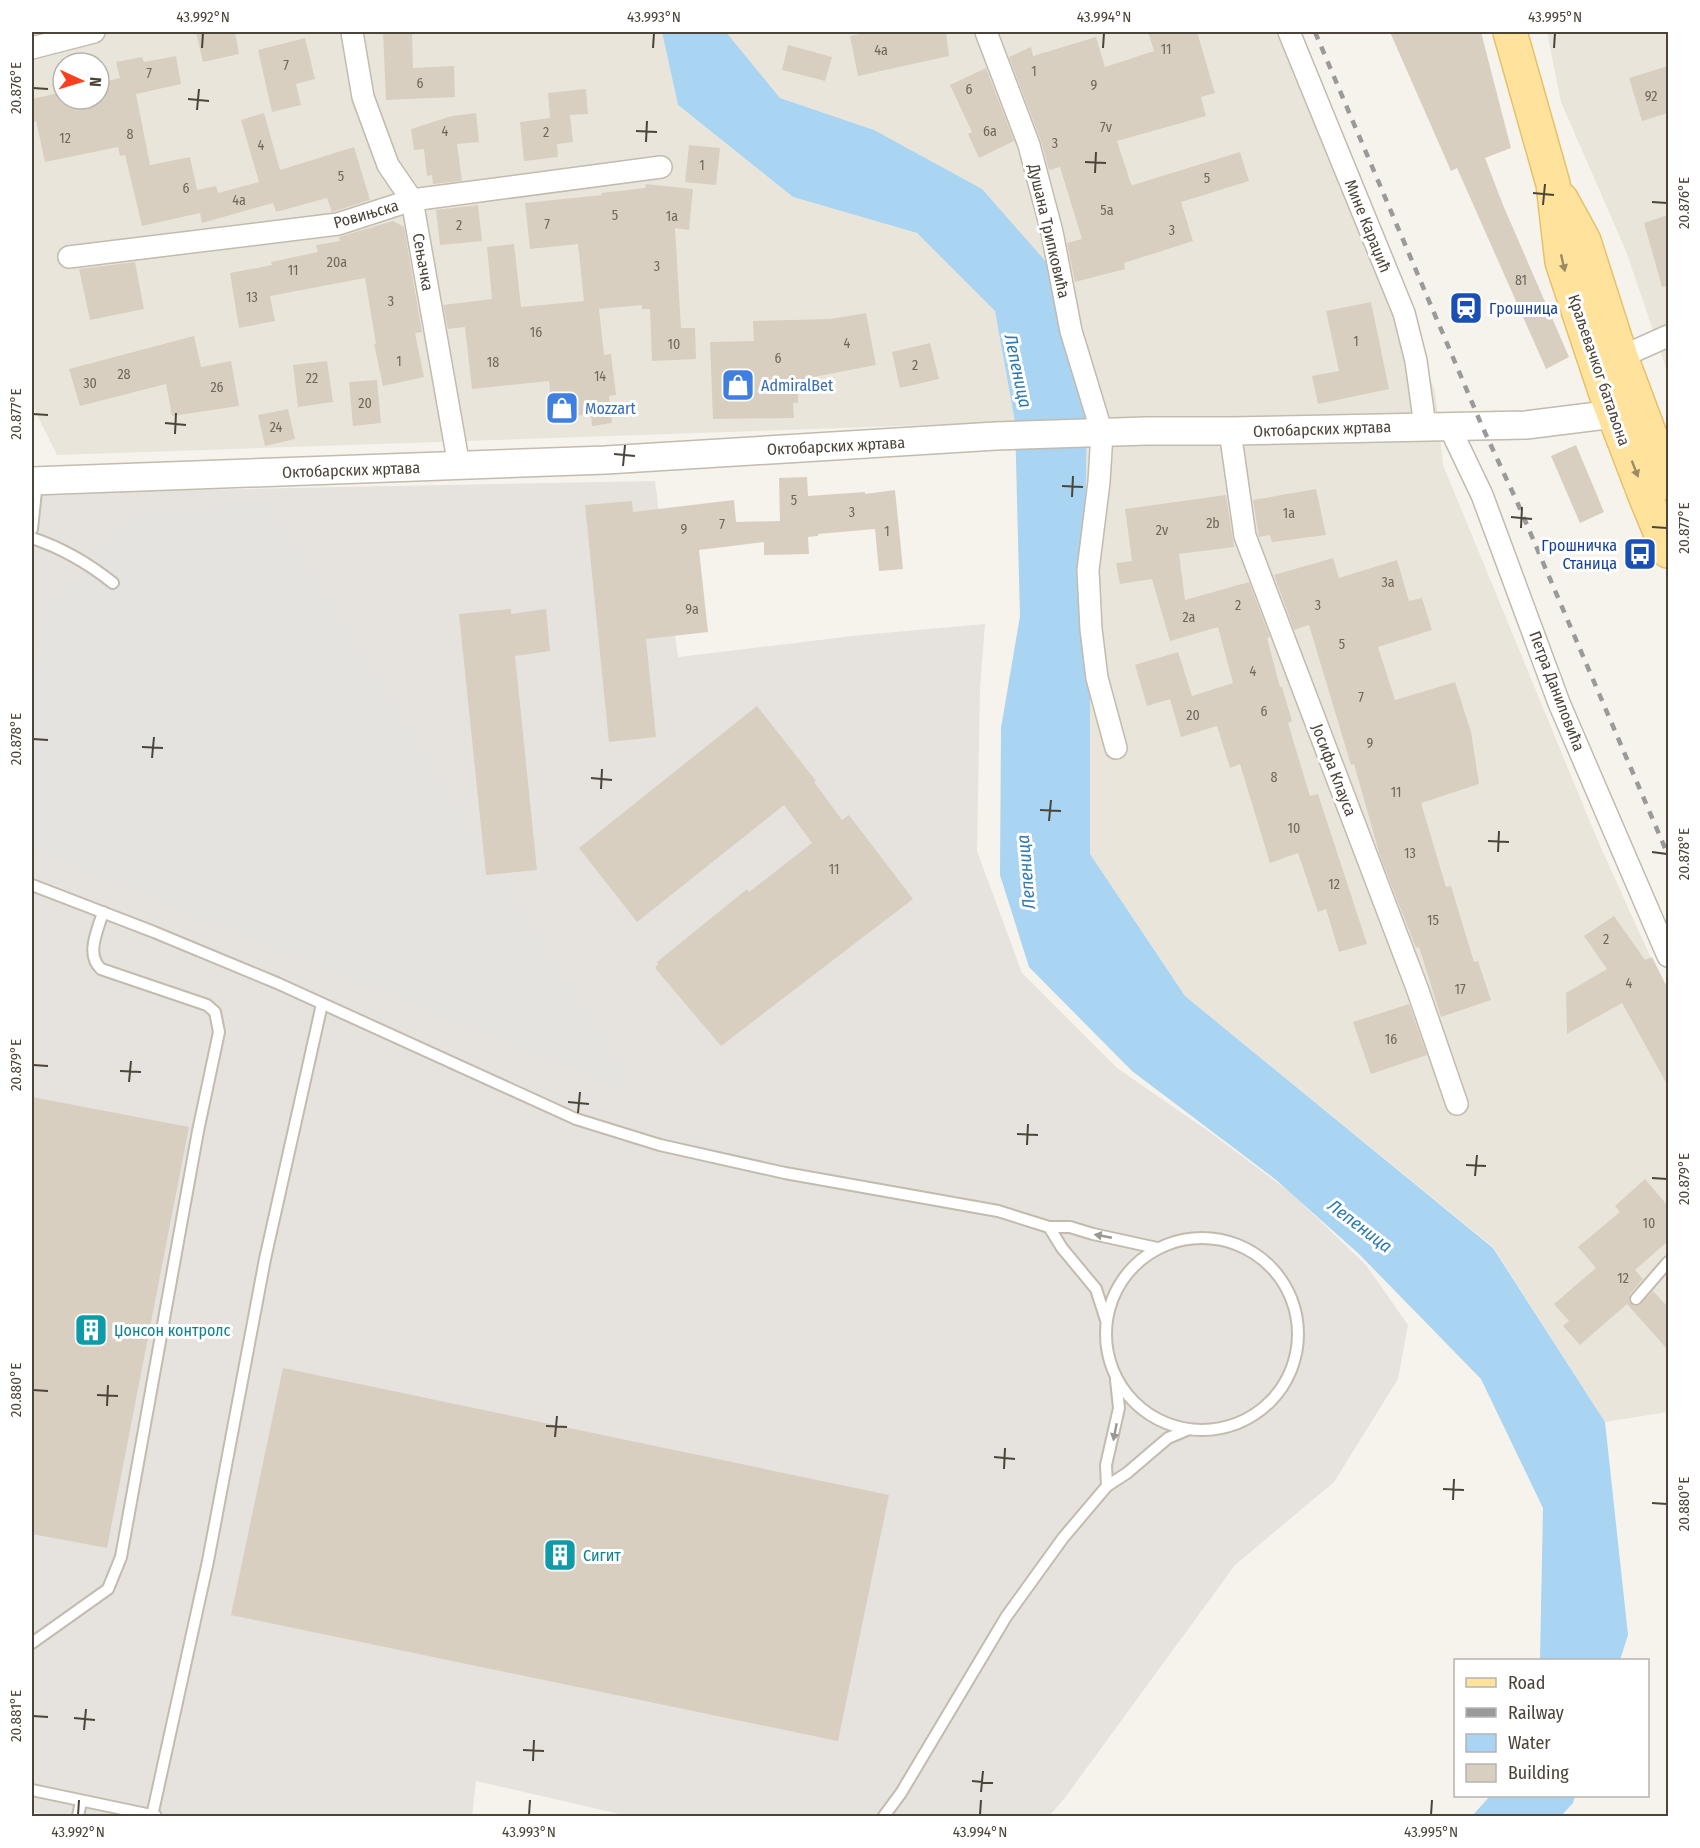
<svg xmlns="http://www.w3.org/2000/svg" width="1700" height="1848" font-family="'Fira Sans Condensed',sans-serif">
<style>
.residential{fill:#eae5da;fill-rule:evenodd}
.industrial{fill:#e6e2dd}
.parking{fill:#e5e3e0}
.water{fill:#a9d4f2}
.building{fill:#d8cfc1}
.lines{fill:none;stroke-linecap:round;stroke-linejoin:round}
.service-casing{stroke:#c2bbae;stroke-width:14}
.minor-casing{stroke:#c2bbae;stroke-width:24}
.tertiary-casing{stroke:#c2bbae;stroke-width:30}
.primary-casing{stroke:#e6c16a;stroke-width:36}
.service{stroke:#fff;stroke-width:10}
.minor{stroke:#fff;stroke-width:21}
.tertiary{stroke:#fff;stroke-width:27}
.primary{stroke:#ffe39c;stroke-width:33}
.rail{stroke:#9a9a9a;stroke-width:4.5;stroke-dasharray:8 8;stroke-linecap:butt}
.oneway{fill:#9c8c66}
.oneway2{fill:#9c9892}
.ticks{fill:none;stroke:#4b4439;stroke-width:2}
.labels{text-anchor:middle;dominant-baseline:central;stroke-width:6;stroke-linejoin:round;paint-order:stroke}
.number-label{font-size:14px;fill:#6e675b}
.street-label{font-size:16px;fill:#4b4439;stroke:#fff}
.transit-label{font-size:16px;fill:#164399;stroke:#fff;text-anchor:start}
.shop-label{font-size:16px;fill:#366cbe;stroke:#fff;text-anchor:start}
.culture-label{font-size:16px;fill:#0d838f;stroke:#fff;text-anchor:start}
.water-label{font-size:18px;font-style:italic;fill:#2e7ab2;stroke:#fff}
.neatline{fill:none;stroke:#4b4439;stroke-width:2}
.ticks-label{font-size:15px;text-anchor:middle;fill:#4b4439}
</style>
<rect width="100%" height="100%" fill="#f6f3ec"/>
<!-- residential -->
<g class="residential">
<path d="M32,32H662L678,105L793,197L917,233L995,311L1015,422L57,455L32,405ZM63,63H99V99H63Z"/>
<polygon points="726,32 1283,32 1435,390 1443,465 1598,841 1668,996 1668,1412 1605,1422 1493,1247 1185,996 1090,854 1090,672 1085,542 1087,412 874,130 780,98"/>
<polygon points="1547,32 1668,32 1668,374 1626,251 1561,102"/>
</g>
<!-- industrial -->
<polygon class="industrial" points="655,481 678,657 861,635 985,624 980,688 977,851 1022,973 1117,1068 1211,1133 1291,1193 1366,1265 1408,1325 1398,1379 1334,1482 1235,1565 1064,1799 1049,1816 628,1816 476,1781 472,1816 53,1816 32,1812 32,493"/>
<!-- parking -->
<polygon class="parking" points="267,507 631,1090 32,847 32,682 45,621 104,545 139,515"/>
<!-- water -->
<g class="water">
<polygon points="662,32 726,32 780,98 874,130 982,189 1048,264 1087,412 1085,542 1090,672 1090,854 1185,996 1493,1248 1605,1422 1628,1635 1620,1660 1540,1660 1543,1508 1481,1379 1359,1254 1275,1179 1132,1071 1029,967 1000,875 1001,728 1020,616 1015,422 995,311 917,233 793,197 678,105"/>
<polygon points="1490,1796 1575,1796 1573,1803 1561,1816 1472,1816"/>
</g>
<!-- building -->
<g class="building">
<polygon points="196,32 235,32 239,54 203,62"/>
<polygon points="383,32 412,32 413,68 454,66 455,97 386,100"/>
<polygon points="870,32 946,32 949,56 858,76 850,36"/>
<polygon points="1148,32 1197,32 1215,93 1201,97 1206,116 1117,141 1131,184 1133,185 1240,152 1249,181 1181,202 1193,241 1124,263 1125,269 1075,282 1067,243 1082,239 1060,167 1049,170 1041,141 1009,57 1031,47 1033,56 1096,37 1105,67 1154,51"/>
<polygon points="1390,32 1481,32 1511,148 1485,158 1503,205 1569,357 1546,369 1457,168 1451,171"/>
<polygon points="305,38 315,79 296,84 301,105 272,112 258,50"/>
<polygon points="788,45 832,57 825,81 782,70"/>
<polygon points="176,56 181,84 136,94 150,165 190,157 197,190 216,186 218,193 259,182 241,120 264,113 280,170 354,147 370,200 332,212 327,198 276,212 273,203 202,223 200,213 142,226 125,155 120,156 118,147 45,162 36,121 32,122 32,99 63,92 63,99 99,99 99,83 120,78 116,62 142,57 144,62"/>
<polygon points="1668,66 1668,113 1642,121 1629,78"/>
<polygon points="986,68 1014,141 979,158 968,134 972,132 950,85"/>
<polygon points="586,89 588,114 570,115 573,142 557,144 558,157 524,161 520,122 550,118 548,93"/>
<polygon points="476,113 479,142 457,144 462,181 433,184 432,175 427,176 424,149 414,150 411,129 452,116"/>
<polygon points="689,145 720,148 716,185 685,182"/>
<polygon points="646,184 693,189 689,230 675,228 681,328 695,328 696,359 652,361 650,309 642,309 642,305 599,309 604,355 611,354 616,395 609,396 612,423 592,426 591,414 553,419 549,381 472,389 465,327 448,329 443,305 492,299 487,247 514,244 521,307 584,301 578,244 530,249 525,203 602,195 601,193 645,188"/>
<polygon points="478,205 482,241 440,245 436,210"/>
<polygon points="1668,215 1668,286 1662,287 1644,223"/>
<polygon points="393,221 404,227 422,332 415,333 424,377 383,386 374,344 376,344 365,278 270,296 275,321 239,328 230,273 272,265 271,262 318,252 316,245 340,241 339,237"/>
<polygon points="135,262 144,309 90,320 79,269"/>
<polygon points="1371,302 1389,389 1318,404 1312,376 1339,371 1326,311"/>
<polygon points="866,313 876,365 798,380 798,403 793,403 794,418 713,419 710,342 754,341 753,321 830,319"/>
<polygon points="194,336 201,367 231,361 239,406 172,416 166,384 80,406 69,369"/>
<polygon points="930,343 939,379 900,388 892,352"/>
<polygon points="327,361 333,402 298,407 293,365"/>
<polygon points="377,380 381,423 353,426 349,382"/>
<polygon points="288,409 295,439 265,446 258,415"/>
<polygon points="1576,445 1604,512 1580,523 1551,456"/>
<polygon points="807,477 808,496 865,492 865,494 895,490 903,569 879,571 875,529 818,534 818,536 808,537 809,554 764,555 764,542 699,550 708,632 646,639 656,737 609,742 585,505 632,501 633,512 734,500 736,522 780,521 779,478"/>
<polygon points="1316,489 1326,535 1272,542 1270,535 1259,537 1253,500"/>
<polygon points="1226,495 1234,547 1179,554 1185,600 1249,582 1270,637 1267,638 1280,687 1282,687 1292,721 1288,723 1310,796 1318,794 1367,944 1339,952 1326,909 1318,912 1298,853 1270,863 1240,764 1230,768 1217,726 1181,737 1170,699 1147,706 1135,665 1178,652 1192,696 1233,683 1218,627 1170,641 1152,579 1120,584 1116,563 1132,561 1125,509"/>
<polygon points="1333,558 1339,578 1397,560 1409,601 1422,598 1432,630 1378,647 1395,700 1455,682 1471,732 1479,784 1421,803 1446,887 1451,886 1474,962 1478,961 1491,1000 1441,1017 1419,947 1416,948 1380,856 1354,764 1351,765 1309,625 1294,630 1274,575"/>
<polygon points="511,609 511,614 546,609 550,651 515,656 537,870 486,875 459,614"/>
<polygon points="757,706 816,781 814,782 842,820 849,815 913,899 721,1046 655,968 658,964 657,962 747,889 749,892 812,843 784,805 637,922 579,848"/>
<polygon points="1614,916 1645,960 1652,957 1668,989 1668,1086 1622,1003 1567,1034 1566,993 1607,969 1584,936"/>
<polygon points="1409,1004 1427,1055 1371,1074 1353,1022"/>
<polygon points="32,1097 189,1127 107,1548 32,1534"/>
<polygon points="1645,1179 1668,1206 1668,1241 1635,1270 1643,1279 1630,1294 1629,1301 1634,1306 1639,1306 1653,1291 1668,1307 1668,1350 1627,1304 1580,1345 1563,1326 1569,1321 1554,1304 1596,1268 1578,1247 1620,1212 1615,1206"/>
<polygon points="283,1368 889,1495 838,1741 231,1615"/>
</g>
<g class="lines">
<!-- service casing -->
<g class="service-casing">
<g id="service">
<polyline points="32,529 37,482"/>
<path d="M32,538C62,548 88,563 113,583"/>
<polyline points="32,885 154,932 277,983 576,1119 660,1145 785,1173 998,1211 1049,1227 1070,1227 1093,1234 1157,1248"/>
<polyline points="1049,1227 1062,1248 1096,1289 1106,1320"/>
<circle cx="1202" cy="1334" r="96"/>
<polyline points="1636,1299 1668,1262"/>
<polyline points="1107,1486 1106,1465 1119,1408 1116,1380"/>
<path d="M32,1643L108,1589L121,1557L198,1131L219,1032L215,1012L207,1005L101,969C85,954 98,930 103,912"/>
<polyline points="32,1790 156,1816"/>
<polyline points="78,1816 81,1802"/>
<polyline points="152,1816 208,1561 265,1259 322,1004"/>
<polyline points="884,1816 901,1793 1006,1617 1063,1538 1107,1486 1127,1473 1168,1438 1187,1430"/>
</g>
</g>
<!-- minor casing -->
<g class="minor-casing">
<g id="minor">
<polyline points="352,32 363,97 388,165 412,200 459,466"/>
<polyline points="986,32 1029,145 1052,232 1071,331 1102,433 1099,482 1088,570 1091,629 1097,678 1116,748"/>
<polyline points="1289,32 1404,313 1416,361 1425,426"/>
<polyline points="32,48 94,32"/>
<polyline points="69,257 338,224 412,200 661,167"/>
<polyline points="1621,357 1668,336"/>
<polyline points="1449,426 1482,495 1559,703 1668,956"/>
<polyline points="1230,431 1245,536 1417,988 1457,1104"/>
</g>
</g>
<!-- tertiary casing -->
<g class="tertiary-casing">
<polyline id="tertiary" points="32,481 606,460 996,436 1146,431 1230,431 1526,425 1614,414 1632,408"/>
</g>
<!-- primary casing -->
<g class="primary-casing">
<g id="primary">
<polyline points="1510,32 1553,184 1562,262 1605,391 1646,498 1668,551"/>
<polyline points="1561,199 1584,241 1621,357 1668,483"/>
</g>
</g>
<!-- service -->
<use href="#service" class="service"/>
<!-- minor -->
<use href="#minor" class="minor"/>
<!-- tertiary -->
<use href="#tertiary" class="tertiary"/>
<!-- primary -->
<use href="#primary" class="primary"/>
<!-- rail -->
<polyline class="rail" points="1315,32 1482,426 1518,504 1668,855"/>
</g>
<!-- one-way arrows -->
<defs><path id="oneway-solid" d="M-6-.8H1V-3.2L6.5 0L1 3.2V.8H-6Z" transform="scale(1.5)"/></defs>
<g class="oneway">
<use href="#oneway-solid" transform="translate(1563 263) rotate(77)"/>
<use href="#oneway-solid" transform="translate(1635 469) rotate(69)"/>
</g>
<g class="oneway2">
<use href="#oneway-solid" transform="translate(1103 1236) rotate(-169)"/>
<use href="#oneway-solid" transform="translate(1115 1432) rotate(101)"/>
</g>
<!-- ticks -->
<path class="ticks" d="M202,48L203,33M653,48L654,33M1103,48L1104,33M1554,48L1555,33M33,88L48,89M188,99L209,101M197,110L199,89M636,131L657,132M646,142L647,121M1085,162L1106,163M1095,173L1096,152M1533,193L1554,195M1652,202L1667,203M1543,205L1545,184M33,414L48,415M165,423L186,425M175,434L176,413M614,454L635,456M623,466L625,445M1062,486L1083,487M1072,497L1073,476M1511,517L1532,519M1652,527L1667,528M1521,528L1522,507M33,739L48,740M142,747L163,748M152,758L154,737M591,778L612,780M601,789L602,769M1040,810L1061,811M1049,821L1051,800M1488,841L1509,842M1498,852L1499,831M1652,852L1667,854M33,1065L48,1066M120,1071L141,1072M129,1082L131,1061M568,1102L589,1104M578,1113L580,1092M1017,1134L1038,1135M1027,1145L1028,1124M1466,1165L1486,1166M1475,1176L1477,1155M1652,1178L1667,1179M33,1390L48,1391M97,1395L118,1396M107,1406L108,1385M546,1426L567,1427M555,1437L557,1416M994,1457L1015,1459M1004,1469L1005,1448M1443,1489L1464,1490M1453,1500L1454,1479M1652,1503L1667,1504M33,1716L48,1717M74,1718L95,1720M84,1730L86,1709M523,1750L544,1751M533,1761L534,1740M972,1781L993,1783M981,1792L983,1771M78,1815L79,1800M529,1815L530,1800M980,1815L981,1800M1431,1815L1432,1800"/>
<!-- icons -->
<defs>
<g id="station-square" transform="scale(1.725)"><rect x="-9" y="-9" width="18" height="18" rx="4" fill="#1a4fb4" stroke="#fff"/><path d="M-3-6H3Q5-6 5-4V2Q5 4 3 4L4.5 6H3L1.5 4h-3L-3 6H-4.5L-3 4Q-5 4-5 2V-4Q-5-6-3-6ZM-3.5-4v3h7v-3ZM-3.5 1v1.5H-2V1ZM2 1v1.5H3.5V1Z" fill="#fff"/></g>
<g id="shop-square" transform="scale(1.725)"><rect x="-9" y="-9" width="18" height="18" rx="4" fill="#3f7fe0" stroke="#fff"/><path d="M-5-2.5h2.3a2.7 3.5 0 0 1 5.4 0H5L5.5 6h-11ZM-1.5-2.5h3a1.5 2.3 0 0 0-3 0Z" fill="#fff"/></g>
<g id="bus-square" transform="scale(1.725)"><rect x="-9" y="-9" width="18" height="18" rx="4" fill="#1a4fb4" stroke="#fff"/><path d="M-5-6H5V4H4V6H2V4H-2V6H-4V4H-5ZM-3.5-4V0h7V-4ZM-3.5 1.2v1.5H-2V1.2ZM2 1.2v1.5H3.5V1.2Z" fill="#fff"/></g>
<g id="building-square" transform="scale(1.725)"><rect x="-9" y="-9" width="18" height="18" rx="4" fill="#0f9aa8" stroke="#fff"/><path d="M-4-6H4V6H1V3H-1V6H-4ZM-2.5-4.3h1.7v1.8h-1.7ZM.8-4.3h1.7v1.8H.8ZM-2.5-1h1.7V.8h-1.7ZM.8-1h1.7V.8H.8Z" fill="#fff"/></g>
</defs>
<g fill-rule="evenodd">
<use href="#station-square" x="1466" y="308"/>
<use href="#shop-square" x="738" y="385"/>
<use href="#shop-square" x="562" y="408"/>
<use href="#bus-square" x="1640" y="554"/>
<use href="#building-square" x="91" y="1330"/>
<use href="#building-square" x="560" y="1555"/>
</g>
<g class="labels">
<!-- number labels -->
<g class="number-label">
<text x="1166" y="49">11</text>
<text x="881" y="50">4a</text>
<text x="286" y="65">7</text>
<text x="1034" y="71">1</text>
<text x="149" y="73">7</text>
<text x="420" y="83">6</text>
<text x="1094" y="85">9</text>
<text x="969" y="89">6</text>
<text x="1651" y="96">92</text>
<text x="1106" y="127">7v</text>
<text x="445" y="131">4</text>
<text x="990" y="131">6a</text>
<text x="546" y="132">2</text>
<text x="130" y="134">8</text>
<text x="65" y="138">12</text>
<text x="1055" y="143">3</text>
<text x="261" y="145">4</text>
<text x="702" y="165">1</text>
<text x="341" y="176">5</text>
<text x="1207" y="178">5</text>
<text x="186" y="188">6</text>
<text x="239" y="200">4a</text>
<text x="1107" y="210">5a</text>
<text x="615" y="215">5</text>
<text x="672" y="216">1a</text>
<text x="547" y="224">7</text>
<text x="459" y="225">2</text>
<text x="1172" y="230">3</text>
<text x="337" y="262">20a</text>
<text x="657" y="266">3</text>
<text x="293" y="270">11</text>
<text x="1521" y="280">81</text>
<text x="252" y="297">13</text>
<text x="391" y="301">3</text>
<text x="536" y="332">16</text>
<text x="1356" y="341">1</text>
<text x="847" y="343">4</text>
<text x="674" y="344">10</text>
<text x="778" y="358">6</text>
<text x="399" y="361">1</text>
<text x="493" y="362">18</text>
<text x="915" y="365">2</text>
<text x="124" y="374">28</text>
<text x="600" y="376">14</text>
<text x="312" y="378">22</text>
<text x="90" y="383">30</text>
<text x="217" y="387">26</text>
<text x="365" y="403">20</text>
<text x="276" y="427">24</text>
<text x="794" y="500">5</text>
<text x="852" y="512">3</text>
<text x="1289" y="513">1a</text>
<text x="1213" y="523">2b</text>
<text x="722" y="524">7</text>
<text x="684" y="529">9</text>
<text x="1162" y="530">2v</text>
<text x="887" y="531">1</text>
<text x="1388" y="582">3a</text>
<text x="1238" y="605">2</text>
<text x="1318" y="605">3</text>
<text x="692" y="609">9a</text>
<text x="1189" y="617">2a</text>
<text x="1342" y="644">5</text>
<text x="1253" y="671">4</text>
<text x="1361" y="697">7</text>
<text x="1264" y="711">6</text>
<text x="1193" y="715">20</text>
<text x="1370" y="743">9</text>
<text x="1274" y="777">8</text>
<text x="1396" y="792">11</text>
<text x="1294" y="828">10</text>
<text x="1410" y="853">13</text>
<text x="834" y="869">11</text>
<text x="1334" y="884">12</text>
<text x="1433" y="920">15</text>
<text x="1606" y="939">2</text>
<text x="1629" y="983">4</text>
<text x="1460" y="989">17</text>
<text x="1391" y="1039">16</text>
<text x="1649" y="1223">10</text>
<text x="1623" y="1278">12</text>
</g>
<!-- street labels -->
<g class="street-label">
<text transform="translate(366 214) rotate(-16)">Ровињска</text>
<text transform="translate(1368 226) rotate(68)">Мине Караџић</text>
<text transform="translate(1049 231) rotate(77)">Душана Трипковића</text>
<text transform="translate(423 262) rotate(80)">Сењачка</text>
<text transform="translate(1599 370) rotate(71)">Краљевачког батаљона</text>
<text transform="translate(1322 429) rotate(-2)">Октобарских жртава</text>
<text transform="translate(836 446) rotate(-3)">Октобарских жртава</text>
<text transform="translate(351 470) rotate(-2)">Октобарских жртава</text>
<text transform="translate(1557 691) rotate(69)">Петра Даниловића</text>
<text transform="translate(1334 770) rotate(69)">Јосифа Клауса</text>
</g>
<!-- transit labels -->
<g class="transit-label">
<text x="1489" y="308">Грошница</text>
<text x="1617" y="545" text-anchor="end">Грошничка<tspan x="1617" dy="18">Станица</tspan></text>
</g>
<!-- shop labels -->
<g class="shop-label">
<text x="761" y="385">AdmiralBet</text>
<text x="585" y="408">Mozzart</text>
</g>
<!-- culture labels -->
<g class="culture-label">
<text x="114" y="1330">Џонсон контролс</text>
<text x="583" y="1555">Сигит</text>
</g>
<!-- water labels -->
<g class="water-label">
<text transform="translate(1018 371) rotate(78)">Лепеница</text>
<text transform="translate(1026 872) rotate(-95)">Лепеница</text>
<text transform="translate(1360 1226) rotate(37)">Лепеница</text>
</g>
</g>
<!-- border -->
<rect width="1700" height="1848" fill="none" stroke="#ffffff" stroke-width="66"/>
<!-- legend -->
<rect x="1454" y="1659" width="195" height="138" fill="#ffffff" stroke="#b7b4b0" stroke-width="1.5"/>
<rect x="1466" y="1678" width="30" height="9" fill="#ffe39c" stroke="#b7b4b0" stroke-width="1.5"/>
<text x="1508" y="1689" font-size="18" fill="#4b4439">Road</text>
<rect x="1466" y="1708" width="30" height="9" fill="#9a9a9a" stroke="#b7b4b0" stroke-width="1.5"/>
<text x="1508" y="1719" font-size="18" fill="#4b4439">Railway</text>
<rect x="1466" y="1734" width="30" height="18" fill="#a9d4f2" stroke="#b7b4b0" stroke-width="1.5"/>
<text x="1508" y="1749" font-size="18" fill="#4b4439">Water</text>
<rect x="1466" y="1764" width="30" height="18" fill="#d8cfc1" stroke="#b7b4b0" stroke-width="1.5"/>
<text x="1508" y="1779" font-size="18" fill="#4b4439">Building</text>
<!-- north arrow -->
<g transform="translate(81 81) rotate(94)"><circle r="28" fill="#ffffff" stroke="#b7b4b0" stroke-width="1.5"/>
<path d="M0-4.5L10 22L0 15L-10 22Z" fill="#fc3f1d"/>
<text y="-9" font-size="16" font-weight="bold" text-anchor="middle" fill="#4b4439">N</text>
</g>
<rect x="33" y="33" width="1634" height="1782" class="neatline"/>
<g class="ticks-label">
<text x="203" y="22">43.992°N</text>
<text x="654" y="22">43.993°N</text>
<text x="1104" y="22">43.994°N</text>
<text x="1555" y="22">43.995°N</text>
<text transform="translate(16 88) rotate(-90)" y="5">20.876°E</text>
<text transform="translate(1684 203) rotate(-90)" y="5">20.876°E</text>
<text transform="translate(16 414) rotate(-90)" y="5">20.877°E</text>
<text transform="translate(1684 528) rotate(-90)" y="5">20.877°E</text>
<text transform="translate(16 739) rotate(-90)" y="5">20.878°E</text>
<text transform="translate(1684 854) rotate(-90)" y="5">20.878°E</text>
<text transform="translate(16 1065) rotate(-90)" y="5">20.879°E</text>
<text transform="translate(1684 1179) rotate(-90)" y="5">20.879°E</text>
<text transform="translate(16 1390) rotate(-90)" y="5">20.880°E</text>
<text transform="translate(1684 1504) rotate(-90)" y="5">20.880°E</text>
<text transform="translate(16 1716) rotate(-90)" y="5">20.881°E</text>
<text x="78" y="1837">43.992°N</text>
<text x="529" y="1837">43.993°N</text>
<text x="980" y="1837">43.994°N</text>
<text x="1431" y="1837">43.995°N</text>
</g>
</svg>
